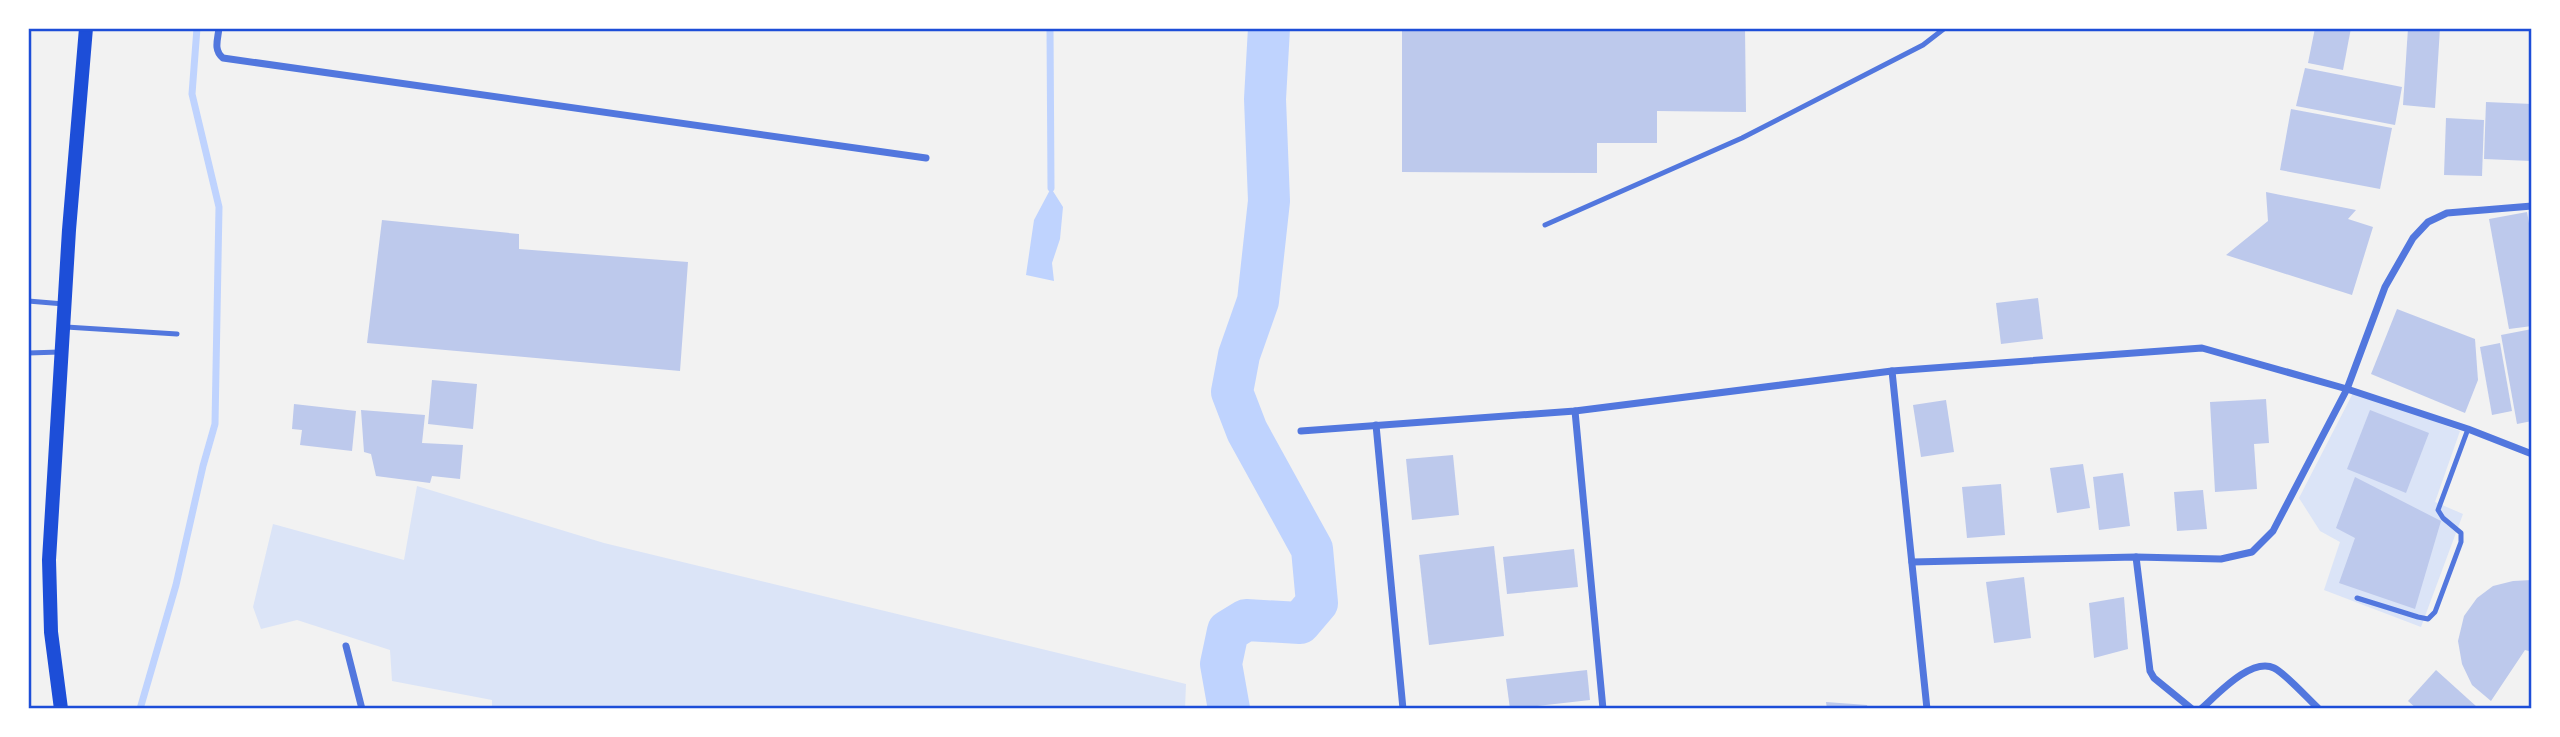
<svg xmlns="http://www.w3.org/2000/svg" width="2560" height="737" font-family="'Archivo Narrow',sans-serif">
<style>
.green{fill:#dbe4f7}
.water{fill:#bfd3fe}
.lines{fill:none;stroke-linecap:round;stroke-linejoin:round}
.stream{stroke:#bfd3fe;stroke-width:7}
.river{stroke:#bfd3fe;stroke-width:42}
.building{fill:#bdc9ec}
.service{stroke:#5277de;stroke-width:5}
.minor{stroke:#5277de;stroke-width:7}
.secondary{stroke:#1d4ed8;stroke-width:14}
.neatline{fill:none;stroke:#1d4ed8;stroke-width:2.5}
</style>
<rect width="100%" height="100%" fill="#f2f2f2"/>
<!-- green -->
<g class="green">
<polygon points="2354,391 2460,431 2435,502 2463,514 2421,627 2324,590 2340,542 2320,531 2299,498"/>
<polygon points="417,486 604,543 1186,684 1185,709 492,709 492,700 392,681 390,650 297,620 261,629 253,607 273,524 404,560"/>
</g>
<!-- water -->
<polygon class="water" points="1051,188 1063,207 1060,239 1052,263 1054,281 1026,275 1034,220"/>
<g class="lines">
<!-- stream -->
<g class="stream">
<polyline points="1050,28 1051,188"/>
<polyline points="140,709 176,585 203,466 215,424 219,207 192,94 197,28"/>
</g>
<!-- river -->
<polyline class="river" points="1229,709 1221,664 1228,631 1246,620 1300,623 1317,603 1312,549 1247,431 1232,392 1239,355 1258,301 1269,201 1265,99 1269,28"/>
</g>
<!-- building -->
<g class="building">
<polygon points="1402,28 1745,28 1746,112 1657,111 1657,143 1597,143 1597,173 1402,172"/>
<polygon points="1771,28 1871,28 1871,31 1771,30"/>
<polygon points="2315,28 2351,28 2343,70 2308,63"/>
<polygon points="2408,28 2440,28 2435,108 2403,105"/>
<polygon points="2305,68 2402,87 2395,125 2296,106"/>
<polygon points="2486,102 2532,104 2531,161 2484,159"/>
<polygon points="2291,109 2392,128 2380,189 2280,170"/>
<polygon points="2446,118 2484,120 2482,176 2444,175"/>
<polygon points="2266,192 2356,210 2348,219 2373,227 2352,295 2226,255 2268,221"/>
<polygon points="2527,212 2532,240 2532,326 2509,329 2489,219"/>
<polygon points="382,220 519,234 519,249 688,262 680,371 367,343"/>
<polygon points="2038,298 2043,339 2001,344 1996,303"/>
<polygon points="2397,309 2475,339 2478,380 2465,413 2371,374"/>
<polygon points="2532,329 2532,421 2517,424 2501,335"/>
<polygon points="2500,343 2512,411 2492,415 2480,347"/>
<polygon points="432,380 477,384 473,429 428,424"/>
<polygon points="2266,399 2269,443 2254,444 2257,489 2215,492 2210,402"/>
<polygon points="1946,400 1954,452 1921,457 1913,405"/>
<polygon points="294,404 356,411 352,451 300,445 302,430 292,429"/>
<polygon points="361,410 425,415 422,443 463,445 460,479 432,476 430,483 376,476 371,454 364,452"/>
<polygon points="2370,410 2429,433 2406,493 2347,469"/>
<polygon points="1453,455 1459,515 1412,520 1406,459"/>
<polygon points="2083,464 2090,508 2057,513 2050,468"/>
<polygon points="2123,473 2130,526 2099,530 2093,477"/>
<polygon points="2355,477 2441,521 2415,609 2339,583 2355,538 2336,528"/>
<polygon points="2001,484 2005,535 1967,538 1962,487"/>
<polygon points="2203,490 2207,529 2177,531 2174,492"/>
<polygon points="1494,546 1504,636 1429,645 1419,555"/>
<polygon points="1574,549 1578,587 1507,594 1503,557"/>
<polygon points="2024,577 2031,638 1994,643 1986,582"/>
<polygon points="2532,580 2532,652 2525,650 2491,701 2472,685 2462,664 2458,641 2464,616 2477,598 2493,586 2513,581"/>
<polygon points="2124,597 2128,649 2094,658 2089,603"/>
<polygon points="1587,670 1590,700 1510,709 1506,679"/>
<polygon points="2436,670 2477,707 2475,709 2417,709 2408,701"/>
<polygon points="1826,702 1867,705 1868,709 1827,709"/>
</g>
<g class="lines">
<!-- service -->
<g class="service">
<polyline points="1545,225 1742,138 1923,45 1945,28"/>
<polyline points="28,301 64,304"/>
<polyline points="66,327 177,334"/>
<polyline points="28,353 60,352"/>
<polyline points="2357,598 2418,617 2428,619 2435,612 2461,542 2461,533 2443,518 2438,510 2468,429"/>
</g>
<!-- minor -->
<g class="minor">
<path d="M219,28C218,39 213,50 223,58L926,158"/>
<polyline points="1892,371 1927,709"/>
<polyline points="1575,411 1603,709"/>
<polyline points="1376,425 1403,709"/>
<polyline points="1301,431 1575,411 1892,371 2202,348 2347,389 2468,429 2532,454"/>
<polyline points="2136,557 2150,671 2154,678 2192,709"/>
<polyline points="1912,562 2136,557 2221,559 2252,552 2273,531 2347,389 2385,287 2413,238 2428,222 2447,213 2532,206"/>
<polyline points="346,646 362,709"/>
<path d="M2201,709C2217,695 2251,657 2274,668C2285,673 2309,700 2319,709"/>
</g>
<!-- secondary -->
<polyline class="secondary" points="61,709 51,632 49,560 69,230 86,28"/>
</g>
<!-- border -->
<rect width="2560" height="737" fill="none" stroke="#ffffff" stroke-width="60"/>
<rect x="30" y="30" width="2500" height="677" class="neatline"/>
</svg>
